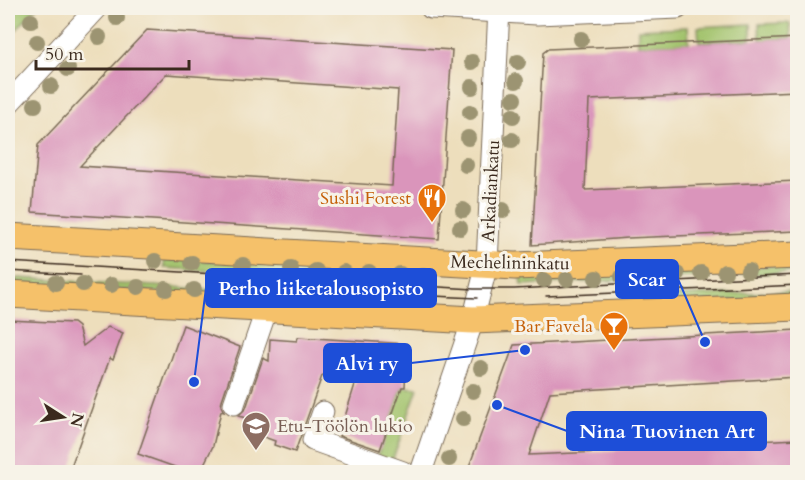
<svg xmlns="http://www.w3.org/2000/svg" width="805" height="480" font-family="Cardo,serif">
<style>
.green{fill:#a2c36c;stroke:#6e7645;stroke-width:1.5}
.building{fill:#da95bb;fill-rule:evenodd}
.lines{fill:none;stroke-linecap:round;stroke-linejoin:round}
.minor-casing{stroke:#796955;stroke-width:23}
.major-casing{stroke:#796955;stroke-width:29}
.minor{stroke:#fff;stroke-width:21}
.major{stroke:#f5c16b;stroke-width:27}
.tram{stroke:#3b2a1e;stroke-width:1.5}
.tree{fill:#9c9472}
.labels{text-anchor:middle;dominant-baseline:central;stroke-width:6;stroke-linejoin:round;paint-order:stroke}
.street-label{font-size:18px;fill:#3b2a1e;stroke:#f7f3e8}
.food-label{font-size:18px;fill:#c56008;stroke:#f7f3e8;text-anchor:end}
.education-label{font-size:18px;fill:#785e54;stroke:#f7f3e8;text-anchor:start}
.leader{fill:none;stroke:#1d4ed8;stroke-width:2}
.callout-dot{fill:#1d4ed8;stroke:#f7f3e8;stroke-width:2}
.callout{fill:#1d4ed8;stroke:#1d4ed8;stroke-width:2}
.callout-label{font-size:20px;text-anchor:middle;font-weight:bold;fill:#fff}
</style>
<rect width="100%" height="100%" fill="#f7f3e8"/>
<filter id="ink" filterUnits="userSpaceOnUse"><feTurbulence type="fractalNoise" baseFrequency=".0167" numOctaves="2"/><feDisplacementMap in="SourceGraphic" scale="12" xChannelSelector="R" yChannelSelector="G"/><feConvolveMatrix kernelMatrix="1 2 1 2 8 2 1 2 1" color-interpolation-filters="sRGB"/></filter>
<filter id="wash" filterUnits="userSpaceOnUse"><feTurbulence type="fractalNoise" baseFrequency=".008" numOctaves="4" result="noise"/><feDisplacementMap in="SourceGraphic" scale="24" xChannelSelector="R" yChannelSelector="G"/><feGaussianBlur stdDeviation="1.35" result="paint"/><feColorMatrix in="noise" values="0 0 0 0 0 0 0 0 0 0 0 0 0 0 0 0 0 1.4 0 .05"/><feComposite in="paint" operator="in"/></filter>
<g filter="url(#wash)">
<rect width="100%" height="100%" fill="#eddebc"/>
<!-- green -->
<g class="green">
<polygon points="8,8 36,8 8,39"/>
<polygon points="790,23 791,38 760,40 759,24"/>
<polygon points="751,24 751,40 699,42 698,27"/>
<polygon points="688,27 689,43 638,45 638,29"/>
<polygon points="175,259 309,266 308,277 164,268 164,261"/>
<polygon points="798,265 797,272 522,285 521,277"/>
<polygon points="18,278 442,303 442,310 14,283 14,280"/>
<polygon points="797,291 797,298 646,305 647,297"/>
<polygon points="402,387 418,388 391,464 377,457"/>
</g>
<g id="blocks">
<!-- building -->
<g class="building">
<path d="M147,30L452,50L439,239L32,212L38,145ZM166,74L398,90L392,186L80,166Z"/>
<polygon points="798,38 798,91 589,100 585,190 798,181 798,231 628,238 532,245 543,53 548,49"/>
<polygon points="8,320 73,323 78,327 83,346 108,327 123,333 113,360 110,358 69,472 8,472"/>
<polygon points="183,325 240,347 222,400 221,406 224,412 221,411 213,446 200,472 189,472 138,454"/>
<polygon points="798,330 798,377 550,392 529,455 599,452 653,446 798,439 798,472 467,472 514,345"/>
<polygon points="298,337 407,344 405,387 402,387 380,450 339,436 357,378 322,376 295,452 274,445 275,441 250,432 255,420 238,416 246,408 263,358 269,361 270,339 297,341"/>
</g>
</g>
</g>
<g filter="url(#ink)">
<use href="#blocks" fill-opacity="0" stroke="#796955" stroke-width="1.5"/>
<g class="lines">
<!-- minor casing -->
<g class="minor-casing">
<g id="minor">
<polyline points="431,8 537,14 678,8"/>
<polyline points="8,104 97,8"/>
<polyline points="234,404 267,308"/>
<polyline points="323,412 313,440 403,472"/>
<polyline points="421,472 473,320 487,264 499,8"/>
</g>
</g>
<!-- major casing -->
<g class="major-casing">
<g id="major">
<polyline points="8,237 515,266 798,255"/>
<polyline points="8,294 473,320 798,307"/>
</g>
</g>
<!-- minor -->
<use href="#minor" class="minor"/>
<!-- major -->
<use href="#major" class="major"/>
<!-- tram -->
<g class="tram">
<polyline points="8,262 474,289 514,289 798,275"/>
<polyline points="8,271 81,275"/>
<polyline points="390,294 477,298"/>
<polyline points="546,296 798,285"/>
</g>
</g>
<!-- trees -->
<g class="tree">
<circle cx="117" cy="18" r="8"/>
<circle cx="31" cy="21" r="8"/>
<circle cx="99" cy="37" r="8"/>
<circle cx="581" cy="39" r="8"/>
<circle cx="37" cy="42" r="8"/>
<circle cx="472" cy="62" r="8"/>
<circle cx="518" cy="62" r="8"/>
<circle cx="68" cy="69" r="8"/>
<circle cx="516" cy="81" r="8"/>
<circle cx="51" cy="86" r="8"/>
<circle cx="472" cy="87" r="8"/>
<circle cx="514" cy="99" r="8"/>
<circle cx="35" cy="105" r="8"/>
<circle cx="470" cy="112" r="8"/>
<circle cx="513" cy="116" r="8"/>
<circle cx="468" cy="138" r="8"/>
<circle cx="512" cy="140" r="8"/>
<circle cx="466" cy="165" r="8"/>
<circle cx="463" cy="210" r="8"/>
<circle cx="503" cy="210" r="8"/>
<circle cx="460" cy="228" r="8"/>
<circle cx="155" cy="261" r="8"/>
<circle cx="192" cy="263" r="8"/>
<circle cx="243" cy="265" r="8"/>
<circle cx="291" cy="269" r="8"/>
<circle cx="316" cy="271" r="8"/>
<circle cx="748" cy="271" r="8"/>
<circle cx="344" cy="272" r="8"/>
<circle cx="369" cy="272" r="8"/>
<circle cx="725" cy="272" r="8"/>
<circle cx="701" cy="273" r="8"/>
<circle cx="400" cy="274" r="8"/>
<circle cx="677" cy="274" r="8"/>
<circle cx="423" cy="276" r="8"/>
<circle cx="622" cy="277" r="8"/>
<circle cx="596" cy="278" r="8"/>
<circle cx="567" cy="279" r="8"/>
<circle cx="544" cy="280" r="8"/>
<circle cx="56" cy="283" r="8"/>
<circle cx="83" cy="284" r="8"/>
<circle cx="111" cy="285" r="8"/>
<circle cx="138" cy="287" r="8"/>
<circle cx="166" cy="289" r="8"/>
<circle cx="194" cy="290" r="8"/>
<circle cx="481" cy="368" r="8"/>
<circle cx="473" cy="391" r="8"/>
<circle cx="463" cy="419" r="8"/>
<circle cx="449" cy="459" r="8"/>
</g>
</g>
<!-- icons -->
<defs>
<g id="restaurant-pin" transform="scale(1.5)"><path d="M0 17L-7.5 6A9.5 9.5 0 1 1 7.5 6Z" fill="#e8710a" stroke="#f7f3e8"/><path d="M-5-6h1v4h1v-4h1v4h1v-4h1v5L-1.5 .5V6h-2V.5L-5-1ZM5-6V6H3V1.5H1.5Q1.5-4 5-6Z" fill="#fff"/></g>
<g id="bar-pin" transform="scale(1.5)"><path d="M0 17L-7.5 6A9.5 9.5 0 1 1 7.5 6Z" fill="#e8710a" stroke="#f7f3e8"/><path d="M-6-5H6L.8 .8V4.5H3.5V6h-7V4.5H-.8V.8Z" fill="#fff"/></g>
<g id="school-pin" transform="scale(1.5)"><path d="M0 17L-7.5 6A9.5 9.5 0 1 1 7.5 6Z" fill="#8d6e63" stroke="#f7f3e8"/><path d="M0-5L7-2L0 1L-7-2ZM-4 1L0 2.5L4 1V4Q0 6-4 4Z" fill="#fff"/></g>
</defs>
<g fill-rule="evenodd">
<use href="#restaurant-pin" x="432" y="198"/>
<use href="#bar-pin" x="614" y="326"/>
<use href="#school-pin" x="256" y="426"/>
</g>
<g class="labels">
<!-- street labels -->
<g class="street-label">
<text transform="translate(491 191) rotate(-87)">Arkadiankatu</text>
<text transform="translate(510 263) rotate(1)">Mechelininkatu</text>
</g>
<!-- food labels -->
<g class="food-label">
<text x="411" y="198">Sushi Forest</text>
<text x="593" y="326">Bar Favela</text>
</g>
<!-- education labels -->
<g class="education-label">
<text x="277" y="426">Etu-Töölön lukio</text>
</g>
</g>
<!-- callouts -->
<path class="leader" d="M705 342L678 279M194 382L206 288M525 350L411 363M497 405L567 431"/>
<g class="callout-dot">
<circle cx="705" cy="342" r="6"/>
<circle cx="194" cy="382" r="6"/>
<circle cx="525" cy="350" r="6"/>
<circle cx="497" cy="405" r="6"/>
</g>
<g class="callout">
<rect x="616" y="260" width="62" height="38" rx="6"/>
<rect x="206" y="269" width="230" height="38" rx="6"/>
<rect x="324" y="344" width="87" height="38" rx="6"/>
<rect x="567" y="412" width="199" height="38" rx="6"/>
</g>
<g class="callout-label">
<text x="647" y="286">Scar</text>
<text x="321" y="295">Perho liiketalousopisto</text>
<text x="367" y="370">Alvi ry</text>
<text x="667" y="438">Nina Tuovinen Art</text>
</g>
<!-- margin -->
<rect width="805" height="480" fill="none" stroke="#f7f3e8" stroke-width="30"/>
<!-- north arrow -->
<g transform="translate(63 417) rotate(102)" stroke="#f7f3e8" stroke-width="4.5" paint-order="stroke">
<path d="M0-4.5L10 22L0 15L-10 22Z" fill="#3b2a1e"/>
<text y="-9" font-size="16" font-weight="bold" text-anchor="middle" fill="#3b2a1e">N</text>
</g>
<!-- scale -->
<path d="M36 60v9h153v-9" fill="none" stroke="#3b2a1e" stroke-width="3"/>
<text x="45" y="60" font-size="18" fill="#3b2a1e" stroke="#f7f3e8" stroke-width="4.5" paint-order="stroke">50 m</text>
</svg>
